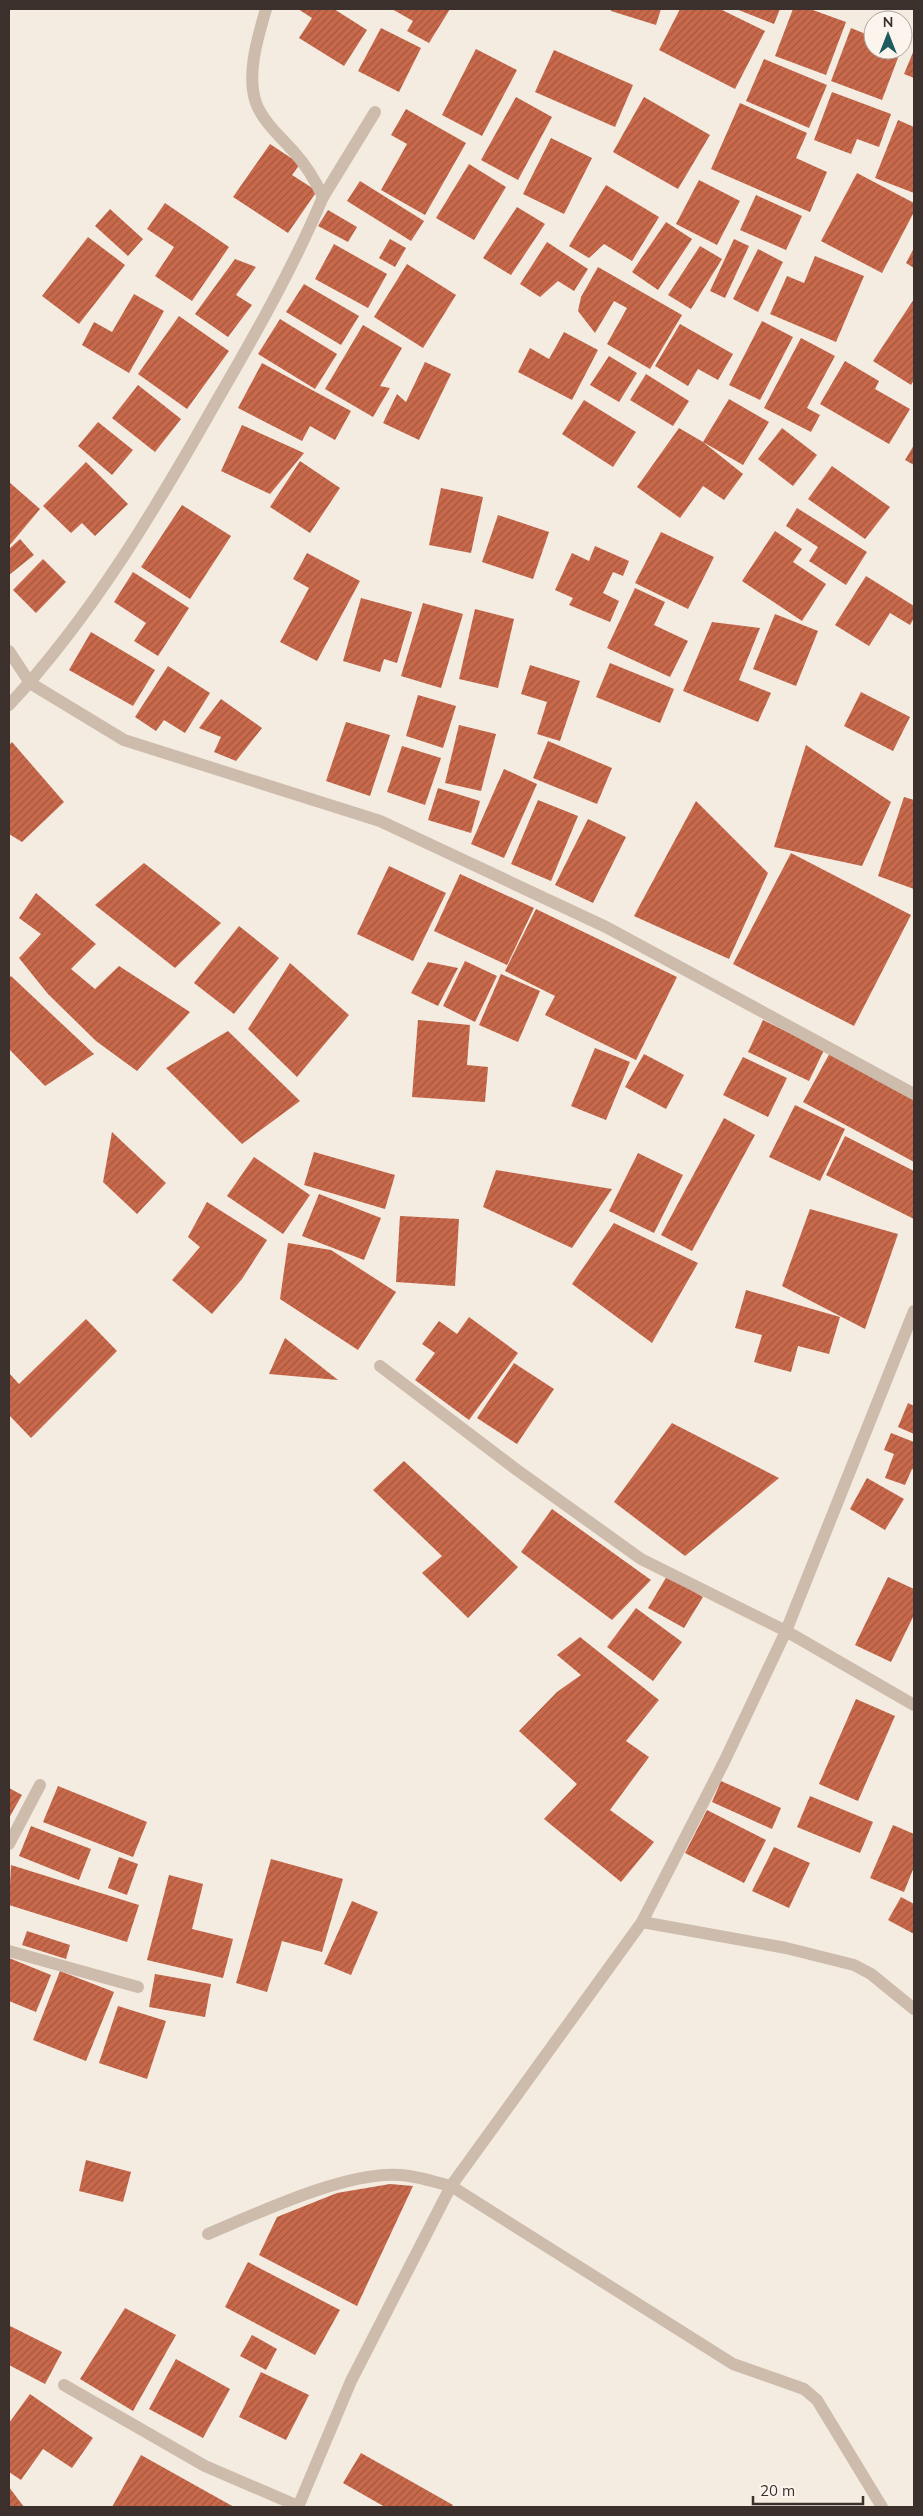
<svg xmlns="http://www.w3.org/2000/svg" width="923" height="2516" font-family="Mulish,sans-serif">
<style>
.building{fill:url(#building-hatch)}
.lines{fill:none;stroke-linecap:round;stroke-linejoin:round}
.minor{stroke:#cdbbac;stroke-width:12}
</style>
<defs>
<pattern id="building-hatch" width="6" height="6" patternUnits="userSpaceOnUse" patternTransform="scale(1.25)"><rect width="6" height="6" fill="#c8694b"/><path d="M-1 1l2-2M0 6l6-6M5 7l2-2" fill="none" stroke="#a4573f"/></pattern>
</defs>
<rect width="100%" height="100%" fill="#f4ebe1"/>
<!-- building -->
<g class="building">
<polygon points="298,9 334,9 367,30 344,66 299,38 312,18"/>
<polygon points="392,9 450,9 429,43 407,31 413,21"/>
<polygon points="612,9 661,9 656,25 611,11"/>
<polygon points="680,9 720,9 765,31 735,89 659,50"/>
<polygon points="736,9 780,9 774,24"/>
<polygon points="793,9 810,9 846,22 826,75 775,56"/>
<polygon points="381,28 421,48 399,92 358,71"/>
<polygon points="851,28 873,37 873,50 901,50 882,100 831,81"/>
<polygon points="476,49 517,70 482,136 442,115"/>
<polygon points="554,50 633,85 615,127 535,92"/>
<polygon points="914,50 914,78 904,74"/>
<polygon points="764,59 827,85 809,128 746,101"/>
<polygon points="832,92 891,114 879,147 857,139 851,154 814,140"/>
<polygon points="516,97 552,117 518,180 481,160"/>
<polygon points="644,97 710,135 678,189 613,152"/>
<polygon points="740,103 807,133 796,158 827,172 810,212 711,169"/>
<polygon points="406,109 466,143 425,215 381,190 407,144 391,135"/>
<polygon points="898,120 914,127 914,193 875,178"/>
<polygon points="551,138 592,158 564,214 523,194"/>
<polygon points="270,144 300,164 292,175 317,191 288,233 233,197"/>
<polygon points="469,164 506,187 474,240 436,218"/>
<polygon points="857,173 914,203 914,212 882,273 821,241"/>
<polygon points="699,180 740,201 717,245 676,224"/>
<polygon points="360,181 424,221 411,241 347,201"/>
<polygon points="606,185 659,217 632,261 604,244 589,258 569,246"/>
<polygon points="756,195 802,216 786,250 740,230"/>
<polygon points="165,203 229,247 192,301 155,276 174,247 147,229"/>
<polygon points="517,207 545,224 511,275 483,258"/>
<polygon points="110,209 143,239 128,256 95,226"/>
<polygon points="328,210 357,227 348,242 318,226"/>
<polygon points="666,222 692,239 658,290 632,272"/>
<polygon points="88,237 125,265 79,324 42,296"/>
<polygon points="390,239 406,248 395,267 379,258"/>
<polygon points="734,239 749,246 725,298 710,291"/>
<polygon points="547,242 588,269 574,291 558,281 540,297 520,284"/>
<polygon points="334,244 387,274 368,308 315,279"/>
<polygon points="700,246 722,259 691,309 668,295"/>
<polygon points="914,248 914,268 906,263"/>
<polygon points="758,249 783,262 758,312 733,299"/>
<polygon points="815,256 864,276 836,342 770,314 787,276 804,283"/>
<polygon points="235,259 256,267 236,295 252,305 228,337 195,314"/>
<polygon points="407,264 456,295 423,348 374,317"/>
<polygon points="598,267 682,315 650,369 607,344 627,308 614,301 595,333 578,311 581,297"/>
<polygon points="304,284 359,316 341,345 286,312"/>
<polygon points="134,294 164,311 129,373 82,345 94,322 112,332"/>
<polygon points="914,299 914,380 911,385 873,361"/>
<polygon points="179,316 229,351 187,409 138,374"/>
<polygon points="280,319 337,354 315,389 258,354"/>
<polygon points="762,321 793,337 760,400 729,385"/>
<polygon points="680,324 733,354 718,380 698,369 688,386 655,366"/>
<polygon points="363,325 402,348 380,386 390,388 373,417 325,389"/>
<polygon points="564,332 598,350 572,400 518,372 530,348 549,359"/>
<polygon points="801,338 835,356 807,408 820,415 811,432 764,408"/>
<polygon points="609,356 637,373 619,402 590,385"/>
<polygon points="845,361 879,381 875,389 910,409 889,444 820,404"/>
<polygon points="425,362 451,374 419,440 383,423 397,394 406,402"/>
<polygon points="262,363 351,411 335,440 310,426 302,441 238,408"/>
<polygon points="646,374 689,401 673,426 630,400"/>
<polygon points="138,385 181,419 155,452 112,418"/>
<polygon points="729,399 769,422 743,465 703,442 743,474 724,500 703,486 680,518 637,487 679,428 703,442"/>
<polygon points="584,400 636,432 613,467 562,434"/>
<polygon points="98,422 133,450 112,475 78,446"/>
<polygon points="242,425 304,453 270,494 221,471"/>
<polygon points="782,428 817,455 793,486 758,459"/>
<polygon points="914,445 914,465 905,460"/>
<polygon points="300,461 340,488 310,533 270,507"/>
<polygon points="86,462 128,504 95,536 82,523 71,533 43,506"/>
<polygon points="832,466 890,507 865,539 808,499"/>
<polygon points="9,482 40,509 9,546"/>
<polygon points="441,488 483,497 471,553 429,545"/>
<polygon points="182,505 231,536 190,599 141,567"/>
<polygon points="797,508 867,552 846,585 809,561 818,547 786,526"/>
<polygon points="498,515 549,532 533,579 482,562"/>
<polygon points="775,531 802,549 793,562 826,584 802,621 742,581"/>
<polygon points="661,532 714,557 688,609 635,583"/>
<polygon points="20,539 34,555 9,575 9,549"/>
<polygon points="595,546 629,561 623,576 613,572 603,593 619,601 610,622 569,605 573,598 555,590 572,553 589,561"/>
<polygon points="307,553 360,581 317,661 280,642 309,588 293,579"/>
<polygon points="43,559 66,582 36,613 13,590"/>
<polygon points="133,572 189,608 158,656 134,641 146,623 114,602"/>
<polygon points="866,576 914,606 914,618 910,625 890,613 869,646 835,625"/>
<polygon points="635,588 665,602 654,625 688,641 670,677 607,648"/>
<polygon points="361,598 412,612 397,663 384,659 380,672 343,661"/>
<polygon points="423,603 463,614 441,688 401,676"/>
<polygon points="475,609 514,619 498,688 459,679"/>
<polygon points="775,614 818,631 796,686 753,669"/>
<polygon points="712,622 760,628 739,680 771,693 758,722 683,691"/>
<polygon points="91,632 155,670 133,706 69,670"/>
<polygon points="610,663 674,689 660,723 596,697"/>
<polygon points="530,665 580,681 560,741 537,734 547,702 521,694"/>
<polygon points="168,666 210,693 185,733 164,720 156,731 135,717"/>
<polygon points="861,692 910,717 893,751 844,726"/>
<polygon points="418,695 456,706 443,748 406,736"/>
<polygon points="221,699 262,728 236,761 214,752 221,737 199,728"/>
<polygon points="346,722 390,735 370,796 326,781"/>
<polygon points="459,725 496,734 481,791 445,783"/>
<polygon points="548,741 612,768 597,804 533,778"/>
<polygon points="12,742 64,802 22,842 9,834 9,745"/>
<polygon points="806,745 891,802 862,866 774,847"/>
<polygon points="402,746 441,758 425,805 387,792"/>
<polygon points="504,769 537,784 504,858 471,844"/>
<polygon points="438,788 480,801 471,833 428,820"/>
<polygon points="904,797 914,800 914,889 878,876"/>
<polygon points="538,800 578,816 551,881 511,864"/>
<polygon points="696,801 768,873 729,959 634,916"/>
<polygon points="588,819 626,837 593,903 555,885"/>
<polygon points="791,853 911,915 854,1026 733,964"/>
<polygon points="144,863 221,923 175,968 95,905"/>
<polygon points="389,866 446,893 413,961 357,934"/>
<polygon points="460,874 534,908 507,965 434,931"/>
<polygon points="36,893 96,944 71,969 95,989 119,966 190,1012 137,1071 96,1041 48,994 19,958 41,934 19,918"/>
<polygon points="536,909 677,977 636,1060 545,1015 555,996 505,971"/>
<polygon points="239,926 279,958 234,1014 194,983"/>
<polygon points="465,961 497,976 475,1022 443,1006"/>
<polygon points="428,962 458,968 438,1006 411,993"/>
<polygon points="290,963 349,1015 297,1077 248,1029"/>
<polygon points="501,974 540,991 518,1042 479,1025"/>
<polygon points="11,976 94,1054 45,1086 9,1049 9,978"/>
<polygon points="418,1020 470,1025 467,1065 488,1067 485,1102 412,1097"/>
<polygon points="763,1020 824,1050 809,1081 748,1052"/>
<polygon points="228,1031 300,1101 242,1144 166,1068"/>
<polygon points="595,1048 630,1062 606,1120 571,1106"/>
<polygon points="831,1051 914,1096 914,1162 803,1102"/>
<polygon points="644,1054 684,1075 666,1109 625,1087"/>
<polygon points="743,1057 787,1078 768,1117 723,1095"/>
<polygon points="795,1105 845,1129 820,1181 769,1157"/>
<polygon points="724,1118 755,1135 692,1251 661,1235"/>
<polygon points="112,1132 166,1183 137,1214 103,1182"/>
<polygon points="845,1136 914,1171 914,1219 826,1175"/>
<polygon points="314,1152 395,1175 385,1209 304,1185"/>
<polygon points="638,1153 683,1175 654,1233 609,1211"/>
<polygon points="254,1157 310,1195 283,1234 227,1196"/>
<polygon points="496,1170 612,1189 572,1248 483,1207"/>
<polygon points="319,1194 381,1218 364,1260 302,1236"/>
<polygon points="207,1202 267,1240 242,1279 212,1314 172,1280 200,1247 188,1237"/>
<polygon points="810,1209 898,1234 865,1329 782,1286"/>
<polygon points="400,1216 459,1219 455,1286 396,1282"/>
<polygon points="614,1223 698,1263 652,1343 572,1284"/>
<polygon points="288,1243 331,1250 396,1292 358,1350 280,1299"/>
<polygon points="746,1290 840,1317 829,1354 798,1346 791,1372 754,1362 762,1335 735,1328"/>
<polygon points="469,1317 518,1353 469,1420 415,1380 435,1353 422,1344 439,1321 457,1334"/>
<polygon points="86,1319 117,1351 31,1438 9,1415 9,1373 19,1384"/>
<polygon points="285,1338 338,1380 269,1374"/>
<polygon points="514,1363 554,1389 517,1444 477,1418"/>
<polygon points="908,1403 914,1406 914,1434 898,1427"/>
<polygon points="672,1423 779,1478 685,1556 614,1502"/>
<polygon points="891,1433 914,1442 914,1470 912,1469 905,1485 885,1478 894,1454 884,1450"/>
<polygon points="404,1461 518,1567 468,1618 422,1573 442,1556 373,1490"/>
<polygon points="867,1478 904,1499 885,1530 850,1509"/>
<polygon points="552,1509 651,1580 612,1620 521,1552"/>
<polygon points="667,1576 703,1597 684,1628 648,1608"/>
<polygon points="888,1577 914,1589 914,1615 891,1662 855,1645"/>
<polygon points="636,1608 682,1642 653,1681 607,1647"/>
<polygon points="580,1637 659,1700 626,1741 649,1757 610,1810 654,1842 621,1882 544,1819 577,1784 519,1731 557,1692 581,1675 557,1655"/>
<polygon points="856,1699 895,1716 858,1801 819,1784"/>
<polygon points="721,1781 781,1808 772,1829 712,1802"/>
<polygon points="58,1786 147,1822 133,1857 43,1822"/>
<polygon points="9,1788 22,1795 9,1818"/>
<polygon points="810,1796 873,1822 860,1853 797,1827"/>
<polygon points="707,1810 766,1840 744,1883 685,1853"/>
<polygon points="893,1825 914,1834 914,1867 904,1892 870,1878"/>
<polygon points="31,1826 91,1849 79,1880 19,1856"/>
<polygon points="774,1847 810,1863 789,1908 752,1891"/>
<polygon points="119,1857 138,1864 127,1895 108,1888"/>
<polygon points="271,1859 343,1879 322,1952 282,1941 267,1992 236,1983"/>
<polygon points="11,1865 139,1905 127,1942 9,1905"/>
<polygon points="169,1875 203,1884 192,1929 233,1939 223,1978 147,1960"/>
<polygon points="901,1897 914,1904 914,1934 888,1920"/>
<polygon points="352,1901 378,1912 351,1975 324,1964"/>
<polygon points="27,1931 70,1945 66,1959 22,1945"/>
<polygon points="9,1958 51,1975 36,2012 9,2001"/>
<polygon points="60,1971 114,1992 86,2061 33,2040"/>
<polygon points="155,1974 211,1984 205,2017 149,2007"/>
<polygon points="118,2006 166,2021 147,2079 99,2063"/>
<polygon points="86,2160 131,2172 123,2202 79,2191"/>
<polygon points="390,2184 413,2186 357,2306 259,2255 277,2217 337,2193"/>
<polygon points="248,2262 340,2310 315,2355 225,2307"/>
<polygon points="125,2308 176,2335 133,2411 80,2379"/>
<polygon points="10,2326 62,2352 45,2384 9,2365"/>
<polygon points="252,2335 277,2349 266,2370 240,2356"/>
<polygon points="176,2359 230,2389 203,2438 149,2409"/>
<polygon points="261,2372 309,2395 286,2440 239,2417"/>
<polygon points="30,2394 93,2438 72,2468 43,2449 21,2480 9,2472 9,2423"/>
<polygon points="361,2453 453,2505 452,2507 385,2507 343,2483"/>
<polygon points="141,2455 234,2507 112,2507"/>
<polygon points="9,2487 24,2507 9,2507"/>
</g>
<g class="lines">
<!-- minor -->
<g class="minor">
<polyline points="323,197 375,112"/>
<polyline points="9,651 30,683 124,740 380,821 606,927 914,1094"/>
<path d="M9,705C92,616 156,508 216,402C255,335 293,268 323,197C315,180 306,165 294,152C281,137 263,122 256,103C246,74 258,37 266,9"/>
<polyline points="380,1366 517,1470 641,1559 786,1631 914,1705"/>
<polyline points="9,1844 40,1785"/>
<polyline points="642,1922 786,1948 854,1965 871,1974 914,2009"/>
<polyline points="9,1951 138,1987"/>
<path d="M208,2234C258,2213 346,2171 400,2175C417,2176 435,2182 451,2186L733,2364L804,2389L817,2400L882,2507"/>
<polyline points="64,2385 205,2466 298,2506"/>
<polyline points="298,2507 351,2381 451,2186 642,1922 725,1760 786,1631 914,1311"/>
</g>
</g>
<!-- border -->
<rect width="923" height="2516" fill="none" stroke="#3b302b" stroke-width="20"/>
<!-- north arrow -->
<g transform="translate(888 35)"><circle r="24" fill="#fbf5ee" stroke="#aea6a0"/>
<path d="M0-4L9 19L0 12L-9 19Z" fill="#1f5a5e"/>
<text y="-8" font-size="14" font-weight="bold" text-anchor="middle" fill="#3b302b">N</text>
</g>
<!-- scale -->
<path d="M753 2496v8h110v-8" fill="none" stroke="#3b302b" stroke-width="2.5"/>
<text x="760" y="2496" font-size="15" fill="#3b302b" stroke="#fbf5ee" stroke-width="4" paint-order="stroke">20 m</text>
</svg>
